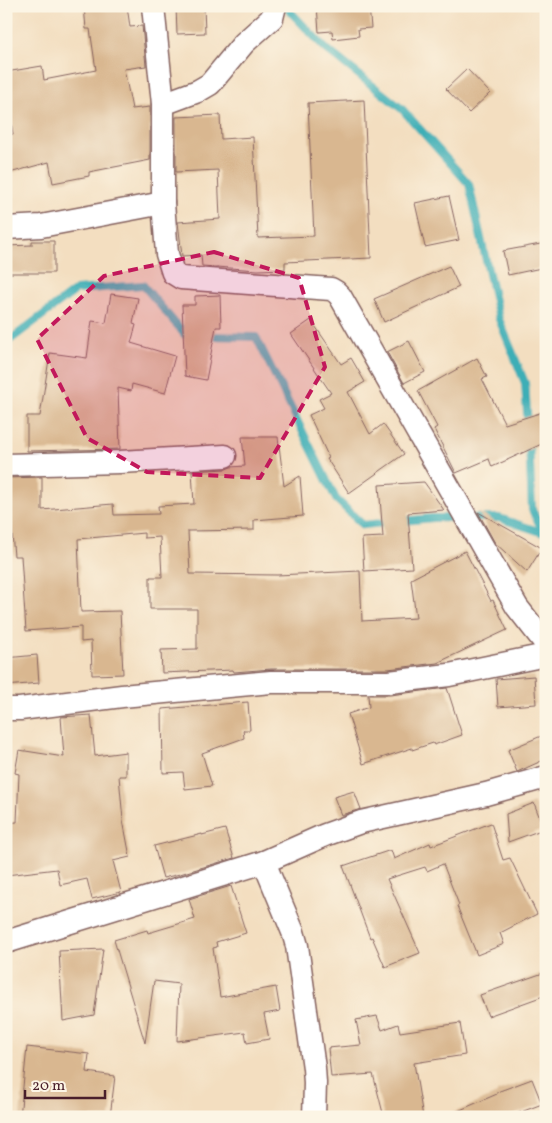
<svg xmlns="http://www.w3.org/2000/svg" width="552" height="1123" font-family="Vollkorn,serif">
<style>
.lines{fill:none;stroke-linecap:round;stroke-linejoin:round}
.stream{stroke:#3daeb6;stroke-width:8}
.building{fill:#d9b790}
.street-casing{stroke:#85625f;stroke-width:25}
.street{stroke:#fff;stroke-width:22}
.marked{fill:#c2185b;fill-opacity:0.2;stroke:#c2185b;stroke-width:4;stroke-dasharray:10 6;stroke-linejoin:round}
</style>
<rect width="100%" height="100%" fill="#fcf5e5"/>
<filter id="ink" filterUnits="userSpaceOnUse"><feTurbulence type="fractalNoise" baseFrequency=".02" numOctaves="2"/><feDisplacementMap in="SourceGraphic" scale="10" xChannelSelector="R" yChannelSelector="G"/><feConvolveMatrix kernelMatrix="1 2 1 2 8 2 1 2 1" color-interpolation-filters="sRGB"/></filter>
<filter id="wash" filterUnits="userSpaceOnUse"><feTurbulence type="fractalNoise" baseFrequency=".0096" numOctaves="4" result="noise"/><feDisplacementMap in="SourceGraphic" scale="20" xChannelSelector="R" yChannelSelector="G"/><feGaussianBlur stdDeviation="1.12" result="paint"/><feColorMatrix in="noise" values="0 0 0 0 0 0 0 0 0 0 0 0 0 0 0 0 0 1.4 0 .05"/><feComposite in="paint" operator="in"/></filter>
<g filter="url(#wash)">
<rect width="100%" height="100%" fill="#f3dec0"/>
<g class="lines">
<!-- stream -->
<g class="stream">
<polyline points="285,6 325,48 402,109 469,184 499,319 525,383 528,427"/>
<polyline points="204,336 256,337 336,499 363,525 433,518 499,518 544,533"/>
<polyline points="6,343 76,290 143,285 185,335 190,335"/>
<polyline points="529,441 532,510 544,533 546,533"/>
</g>
</g>
<g id="blocks">
<!-- building -->
<g class="building">
<polygon points="84,6 127,6 130,27 142,26 146,66 124,69 132,109 150,107 150,160 89,172 89,176 53,183 49,162 6,174 6,136 13,134 6,92 6,72 42,66 44,80 96,70 90,29 86,29"/>
<polygon points="176,6 204,6 205,33 177,34"/>
<polygon points="317,6 369,6 371,28 358,29 359,36 333,39 332,31 319,32"/>
<polygon points="467,69 490,93 469,113 446,89"/>
<polygon points="364,100 371,258 285,262 285,269 258,270 202,266 201,255 182,256 178,222 220,219 218,170 176,172 176,117 220,115 221,139 253,137 258,238 314,236 308,103"/>
<polygon points="449,196 459,240 425,247 415,203"/>
<polygon points="32,241 54,241 54,273 6,273 6,246 32,245"/>
<polygon points="546,243 546,267 508,275 503,251"/>
<polygon points="449,266 459,287 384,322 374,299"/>
<polygon points="111,294 138,298 133,324 136,325 131,343 175,356 165,393 132,384 131,391 118,388 120,449 27,451 27,416 40,416 50,353 87,358 92,321 106,323"/>
<polygon points="220,295 221,327 216,327 206,380 185,376 182,305 195,305 195,296"/>
<polygon points="311,320 341,364 351,358 365,382 348,392 370,434 383,424 404,454 349,493 327,459 329,458 309,415 324,408 319,399 331,393 291,334"/>
<polygon points="409,341 425,372 404,383 387,352"/>
<polygon points="477,358 487,377 482,379 505,424 546,411 546,442 492,467 489,459 456,473 434,429 437,427 418,391"/>
<polygon points="242,437 278,437 284,486 300,476 303,516 254,520 254,530 188,531 190,574 277,575 360,571 362,621 416,618 411,579 465,551 491,601 493,600 507,630 437,663 388,669 271,669 234,672 233,670 162,673 161,650 197,649 197,609 150,609 150,577 162,577 160,537 144,538 144,533 78,539 81,612 120,611 123,674 92,675 91,641 81,642 81,627 26,631 21,556 14,556 11,522 6,523 6,478 42,477 42,510 113,504 114,515 159,514 158,506 194,504 192,471 226,469 231,467 245,466"/>
<polygon points="424,482 444,510 408,513 412,568 364,571 362,538 383,537 379,485"/>
<polygon points="478,512 542,548 527,572 495,543"/>
<polygon points="37,655 39,683 6,686 6,658"/>
<polygon points="534,676 536,704 498,707 496,679"/>
<polygon points="447,688 462,735 434,745 433,743 412,750 412,748 363,764 348,714 369,707 368,695 390,695"/>
<polygon points="248,702 250,730 243,730 244,738 202,753 212,786 185,789 183,772 163,773 162,709"/>
<polygon points="91,715 95,756 126,752 126,776 119,776 123,820 130,857 113,861 121,892 92,899 87,879 60,885 57,869 6,875 6,823 17,822 19,774 15,773 19,750 64,757 61,717"/>
<polygon points="546,734 546,759 517,772 508,750"/>
<polygon points="354,791 361,809 341,815 334,797"/>
<polygon points="534,803 544,829 508,842 506,814"/>
<polygon points="491,823 503,860 510,858 537,914 500,933 504,944 477,955 457,906 459,905 443,864 427,871 425,867 387,879 420,953 385,967 372,937 370,938 343,866 391,850 394,859 430,843 431,846"/>
<polygon points="225,829 234,858 180,874 163,878 154,846 202,834 202,835"/>
<polygon points="231,886 246,933 216,942 217,947 213,948 220,997 276,987 280,1011 264,1014 269,1039 247,1043 245,1032 177,1041 179,984 154,981 145,1043 114,940 147,930 148,933 195,919 189,899"/>
<polygon points="103,949 94,1015 63,1021 59,951"/>
<polygon points="546,972 546,995 488,1016 480,995"/>
<polygon points="377,1016 382,1030 398,1024 400,1032 460,1023 465,1055 414,1063 423,1117 384,1117 373,1074 331,1077 328,1048 361,1045 356,1020"/>
<polygon points="27,1047 89,1054 87,1072 115,1076 110,1117 20,1117"/>
<polygon points="532,1079 542,1104 508,1117 444,1117 497,1094 497,1092"/>
</g>
</g>
</g>
<g filter="url(#ink)">
<use href="#blocks" fill-opacity="0" stroke="#85625f" stroke-width="1"/>
<g class="lines">
<!-- street casing -->
<g class="street-casing">
<g id="street">
<polyline points="153,6 163,104"/>
<polyline points="275,6 272,18 244,43 210,84 198,91 163,104 163,203 167,254 173,273 181,278 331,289 336,292 340,296 517,607 546,644"/>
<polyline points="6,228 41,226 163,203"/>
<polyline points="6,465 120,462 225,456"/>
<polyline points="6,709 20,709 122,696 271,682 389,682 449,675 546,655"/>
<polyline points="264,862 293,932 297,946 314,1068 315,1083 314,1117"/>
<polyline points="6,942 264,862 325,835 361,822 486,794 546,777"/>
</g>
</g>
<!-- street -->
<use href="#street" class="street"/>
</g>
</g>
<!-- marked area -->
<path class="marked" d="M214,252L299,278L325,367L260,478L147,472L87,438L37,339L104,276Z"/>
<!-- margin -->
<rect width="552" height="1123" fill="none" stroke="#fcf5e5" stroke-width="25"/>
<!-- scale -->
<path d="M25 1090v8h80v-8" fill="none" stroke="#4a1f2b" stroke-width="2.5"/>
<text x="32" y="1090" font-size="15" fill="#4a1f2b" stroke="#fcf5e5" stroke-width="4" paint-order="stroke">20 m</text>
</svg>
